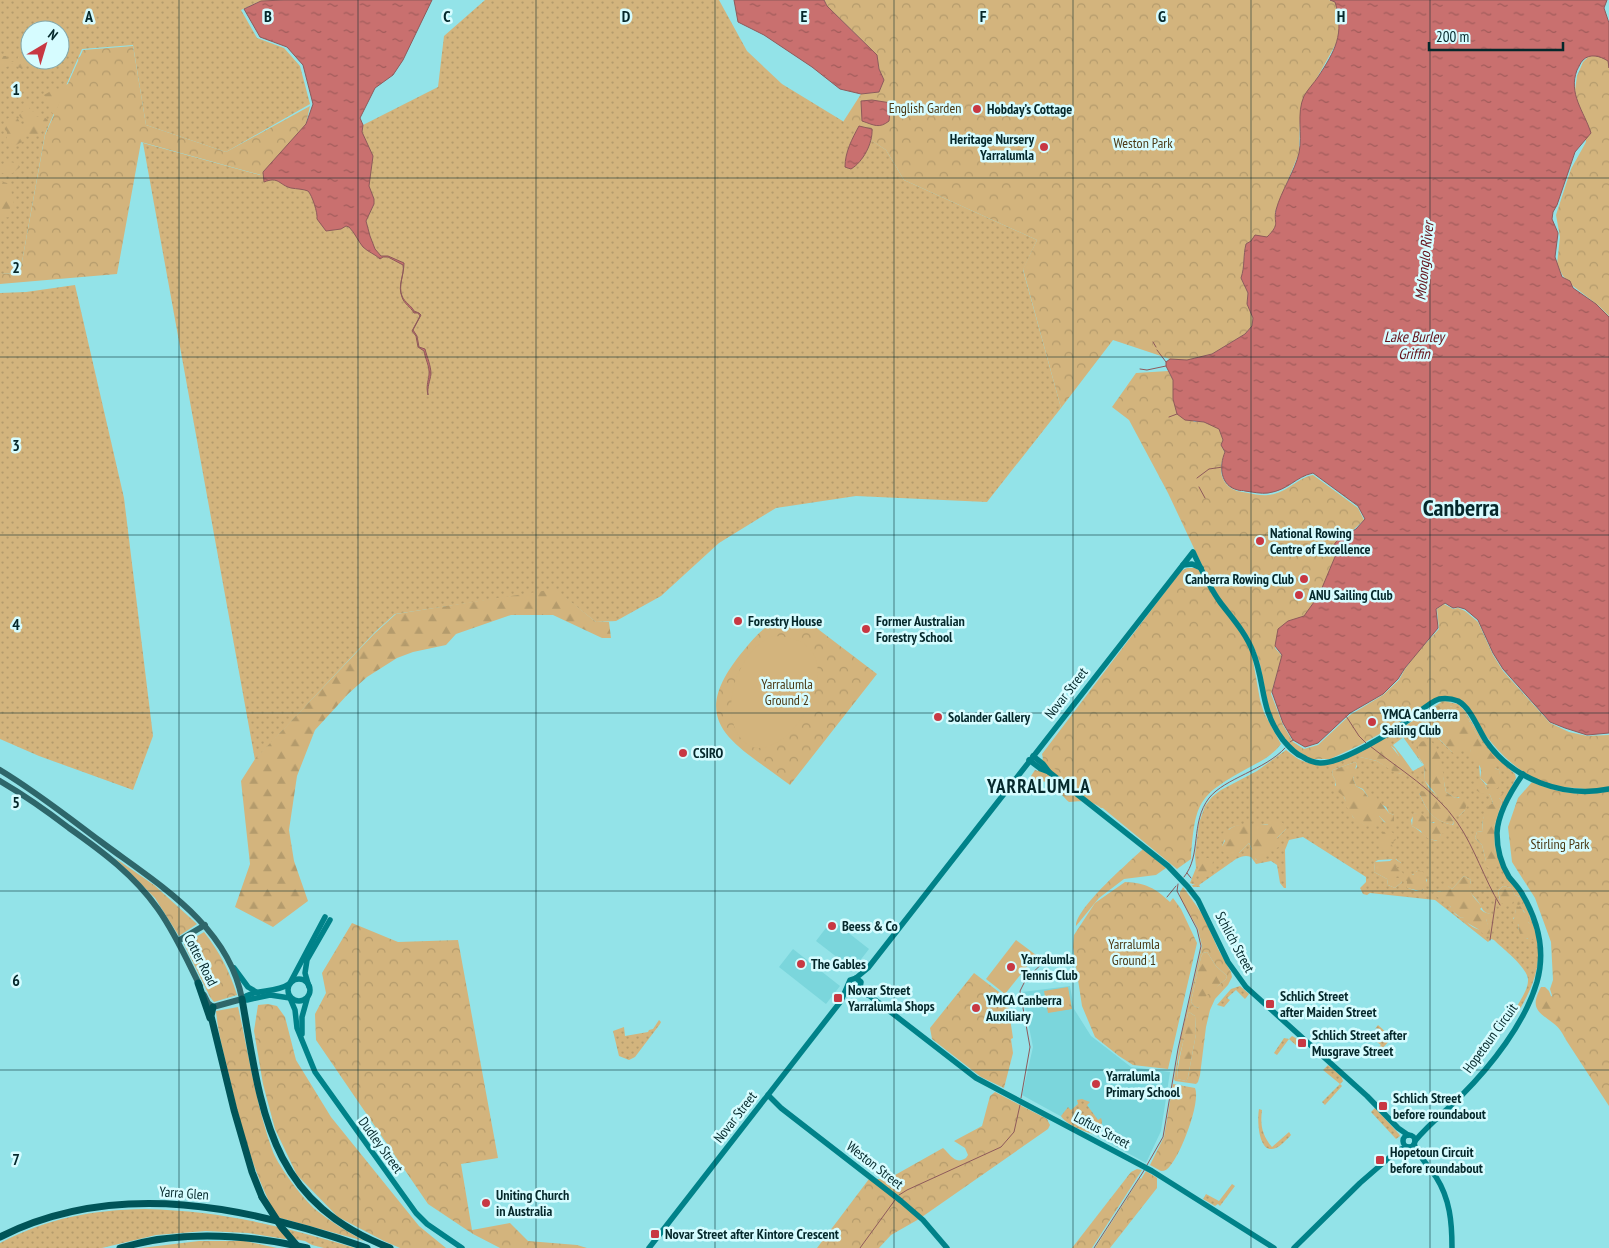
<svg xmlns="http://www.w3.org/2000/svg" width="1609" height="1248" font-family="'PT Sans Narrow',sans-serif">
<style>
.built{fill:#7bd6dc}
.grass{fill:url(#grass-dots);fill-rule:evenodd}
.forest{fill:url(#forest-firs)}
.park{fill:url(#park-crowns);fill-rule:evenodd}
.pitch{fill:#d3b47d}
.water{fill:url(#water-ripples);stroke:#8e5a5b}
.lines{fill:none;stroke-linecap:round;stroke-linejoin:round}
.stream{stroke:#8e5a5b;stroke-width:1}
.secondary{stroke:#008289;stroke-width:5.5}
.primary{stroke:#2e666a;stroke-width:6}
.highway{stroke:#005458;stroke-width:7}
.highway-bridge{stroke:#005458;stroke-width:7}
.grid{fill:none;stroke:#05282b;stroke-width:1;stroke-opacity:0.55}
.poi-dot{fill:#c83843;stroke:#d6fcff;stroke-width:2}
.labels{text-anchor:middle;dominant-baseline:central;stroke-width:5;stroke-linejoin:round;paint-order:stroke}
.park-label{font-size:14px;fill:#4b3915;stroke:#d6fcff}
.poi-label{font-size:14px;font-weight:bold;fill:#05282b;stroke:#d6fcff;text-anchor:start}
.street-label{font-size:14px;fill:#05282b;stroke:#d6fcff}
.water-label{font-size:15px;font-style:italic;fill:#631119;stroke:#d6fcff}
.district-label{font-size:19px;font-weight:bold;letter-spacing:1px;fill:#05282b;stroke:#d6fcff}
.town-label{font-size:24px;font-weight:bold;fill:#05282b;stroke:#d6fcff}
.grid-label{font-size:16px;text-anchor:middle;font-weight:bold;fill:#05282b;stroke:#d6fcff;stroke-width:5;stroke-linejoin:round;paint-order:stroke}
</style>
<defs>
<pattern id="grass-dots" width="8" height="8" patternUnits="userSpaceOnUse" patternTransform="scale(1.25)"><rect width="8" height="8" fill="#d3b47d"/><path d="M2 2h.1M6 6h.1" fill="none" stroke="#b49b6c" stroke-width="1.8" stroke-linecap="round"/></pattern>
<pattern id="forest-firs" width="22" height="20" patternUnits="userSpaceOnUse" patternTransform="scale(1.25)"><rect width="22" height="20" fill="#d3b47d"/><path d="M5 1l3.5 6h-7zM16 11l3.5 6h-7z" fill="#b49b6c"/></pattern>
<pattern id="park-crowns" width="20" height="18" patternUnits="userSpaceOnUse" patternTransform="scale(1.25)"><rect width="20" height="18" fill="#d3b47d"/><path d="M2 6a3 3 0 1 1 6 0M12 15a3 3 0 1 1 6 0" fill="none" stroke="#b49b6c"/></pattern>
<pattern id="water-ripples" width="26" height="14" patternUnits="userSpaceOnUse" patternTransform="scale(1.25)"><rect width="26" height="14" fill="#c9706f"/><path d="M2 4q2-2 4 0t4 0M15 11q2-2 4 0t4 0" fill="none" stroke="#a15c5b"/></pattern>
</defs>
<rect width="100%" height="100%" fill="#93e3e8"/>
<!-- built -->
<g class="built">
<polygon points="832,920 869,949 855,967 851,968 816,941"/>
<polygon points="793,949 840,986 826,1004 779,967"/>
<polygon points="1070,986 1074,1009 1091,1036 1131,1067 1170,1072 1161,1131 1146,1163 1022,1095 1033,1047 1022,992"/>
</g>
<!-- grass -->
<g class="grass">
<path d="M0,0H295L258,2L241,10L257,38L284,48L300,66L310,104L226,152L146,125L133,45L82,49L45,134L20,273L0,274ZM30,30H60V60H30Z"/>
<polygon points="485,0 719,0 747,51 782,84 841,120 886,150 904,180 1037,240 1023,270 1061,408 987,502 856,496 776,508 719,543 661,596 616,621 596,622 555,590 395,614 375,632 255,760 143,143 260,175 306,124 363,125 438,87 444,36"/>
<polygon points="75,285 124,498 153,736 133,790 39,756 0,739 0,293 26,292"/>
<path d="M1443,701L1458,704L1465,711L1485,744L1498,759L1515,774L1516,778C1506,798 1491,824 1496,847C1498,857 1509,872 1514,882C1542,937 1550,962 1515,1017L1512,1015C1517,1005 1529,990 1528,979C1526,966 1503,949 1494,940L1491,939L1488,942L1435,900L1370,893L1367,895L1363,894L1360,888L1366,882V877L1303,837L1289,840L1285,850L1286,888H1284L1280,883L1277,865L1271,861L1256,864L1251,857C1246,855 1242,856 1236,859L1199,885L1200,887H1193L1192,885H1195L1190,883L1196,868L1195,855L1199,823L1205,806L1212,797L1221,790L1257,771L1286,750L1298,759L1308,763L1324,765L1390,736ZM1450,706L1460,710L1466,715L1480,740L1492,756L1495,768L1499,770L1500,782L1486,785L1480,778L1479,763C1471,759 1472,755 1470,748L1452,752L1436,736L1435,723L1425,716L1428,711ZM1420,716L1424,726L1416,729L1410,737H1403L1423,765L1418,756L1435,747L1439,756L1446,792L1455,798L1459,797L1465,810L1459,816L1429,788L1425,781L1424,765L1413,771L1412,770L1409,773H1402L1399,774L1377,761L1360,757L1362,751L1391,746L1395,749L1399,756H1402L1393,745L1401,739L1396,732ZM1355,762L1357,764V767L1355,769L1353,779L1356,786L1363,789L1368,797L1386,807L1389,813L1394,815V824L1384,822L1379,816L1375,826L1363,824L1353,817L1343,795L1335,785L1336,782L1332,774L1333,770ZM1485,785L1487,789L1490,791H1499V798L1502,801L1494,827L1495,855L1486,861L1482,845L1475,838L1477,832L1483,831C1481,819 1485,812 1493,803L1490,795L1486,792ZM1419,793L1436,800L1454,822L1453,825C1432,820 1427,811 1419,793ZM1415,813L1431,823L1434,822L1441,834L1437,841C1425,839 1422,831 1412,826L1411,820ZM1265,824L1286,829L1256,860L1249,843L1239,853L1222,846L1229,829L1235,826ZM1396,859L1401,863L1395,867L1401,872L1399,875H1394V878L1402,882L1395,888L1388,885L1387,879L1374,872L1375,862L1378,860ZM1417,871L1427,880L1423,890L1416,891L1408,888L1407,876L1415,874ZM1464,876L1471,880C1467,895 1473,893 1479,903C1483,909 1482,912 1490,914V919H1486L1489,930C1479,932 1468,926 1463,917L1461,918L1455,914L1445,898L1438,897L1437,891L1442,892L1448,886L1452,889ZM1503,886L1512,888L1515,895L1520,897L1513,901L1500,900L1498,891ZM1516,909L1523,910L1526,914L1528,922L1531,926L1528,939L1524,937L1518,928L1519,926L1513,918L1515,917Z"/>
<polygon points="1240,986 1249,994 1245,999 1236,990 1227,998 1230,1000 1224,1007 1217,1005 1231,989"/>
<polygon points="659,1020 661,1022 660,1024 635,1057 629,1060 619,1056 613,1031 624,1027 625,1036 648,1032 649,1030 653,1029"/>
<polygon points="1378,1025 1388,1034 1388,1039 1390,1037 1392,1038 1377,1054 1375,1051 1381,1045 1377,1042 1383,1036 1383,1033 1377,1028 1375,1029"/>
<polygon points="1292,1036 1303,1042 1298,1047 1289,1039 1277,1055 1274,1053 1284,1038 1289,1039"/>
<polygon points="1328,1065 1341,1076 1343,1081 1340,1084 1342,1086 1325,1105 1322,1102 1340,1084 1323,1070"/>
<path d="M1082,1099L1090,1102L1087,1105L1098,1120L1101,1118L1102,1121L1101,1129L1095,1134C1086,1133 1065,1124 1061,1116L1068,1107L1071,1110L1078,1104L1077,1100Z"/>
<polygon points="1375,1108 1399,1134 1400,1136 1396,1139 1371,1112"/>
<path d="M1259,1109L1262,1110C1260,1125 1262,1135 1272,1147L1289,1132L1291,1135C1287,1139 1281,1146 1276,1148C1258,1156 1257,1119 1259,1109Z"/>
<polygon points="1232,1184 1235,1186 1220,1206 1218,1204 1215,1206 1203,1199 1206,1194 1219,1201"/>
<path d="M145,1209C223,1211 282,1226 355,1248H324L312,1245L305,1241L288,1238L285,1239L248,1233L206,1231L156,1235L102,1248H0V1243C48,1218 92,1210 145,1209Z"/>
</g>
<!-- forest -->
<g class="forest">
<polygon points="19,55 27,60 25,66 22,69 11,63 7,67 2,66 0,63 1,56 6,56 11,62 16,62"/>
<path d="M82,55L89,57L88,61C93,65 94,70 91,76L95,77L99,88L98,92L100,94L101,101H98L95,97L89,99L90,104L79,108H69L68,111H61L57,117L50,111L49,102L44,95L56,88L61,91L63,90L61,86L86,79L88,76V73C81,70 79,65 78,58Z"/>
<path d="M27,102C30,107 29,111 37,113L36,117L43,116L48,120C43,134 38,137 24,136V141L14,146L7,140V132L2,126L8,118L18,119L22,126L30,125L27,120L21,118L18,114L26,110L23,104Z"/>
<path d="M7,161L18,164L20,167L13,173H1C0,167 2,164 7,161Z"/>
<polygon points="0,181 7,183 11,190 14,204 10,208 10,217 1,218 0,221"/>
<polygon points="555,589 596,622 609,622 611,638 602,638 553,615 511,615 456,634 446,645 413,652 397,658 367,677 348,694 315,730 297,776 289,830 294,861 308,901 273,927 235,907 250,864 241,781 255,759 374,634 396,614"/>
<path d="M1446,705L1460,709L1466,715L1480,740L1495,758V768L1499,770L1501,779L1498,788H1491L1480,778C1483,766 1479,764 1471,758L1470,749L1467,751H1461L1456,755C1447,750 1442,737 1431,735L1430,732L1431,726L1435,723L1425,716L1424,713L1439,706Z"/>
<polygon points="1420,716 1426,718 1428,724 1416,729 1410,737 1404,736 1401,739 1396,732"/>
<polygon points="1384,740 1387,741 1399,756 1402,756 1412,770 1410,773 1397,774 1377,761 1360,757 1359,753"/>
<path d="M1429,740C1444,749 1442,777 1446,792L1455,798C1461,797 1464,798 1467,803L1465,810L1459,816H1456L1452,814L1425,781L1424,765L1418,756V746L1421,742Z"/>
<path d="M1047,752L1111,806L1101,808C1091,800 1082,801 1069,802C1056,791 1055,778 1034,782L1031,776L1035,770L1038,771V765L1042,760Z"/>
<path d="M1355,762L1357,764L1355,769L1357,775L1353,777V779L1356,786L1363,790L1368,797H1376L1389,813L1394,815V824L1390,827L1379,816L1380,825C1371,828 1360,825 1354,818C1350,814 1349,809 1345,805C1347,796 1341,795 1336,790V782L1332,774L1333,770Z"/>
<path d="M1478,780L1482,781L1487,789L1499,791L1503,794L1499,798L1502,801L1494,827L1495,855L1497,857L1499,865L1492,871L1485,866L1486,861L1482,845L1475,838L1477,832L1483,831C1482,821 1483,808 1493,803L1490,795L1486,793L1482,794L1476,790L1474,785Z"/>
<path d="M1421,791C1434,792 1447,812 1454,822L1452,825C1431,819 1428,812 1419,793Z"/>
<polygon points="1415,813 1421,814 1431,823 1441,823 1446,829 1446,833 1441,834 1438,841 1429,839 1422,834 1421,831 1412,826 1413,814"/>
<path d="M1274,819L1280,821L1285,825L1286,829L1277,838L1281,843L1280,846L1257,860L1250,854L1252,849L1249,843L1239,853L1229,857L1222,851V846L1225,841L1222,834L1224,832C1228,831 1230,828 1235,826C1239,824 1263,823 1268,825L1270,820Z"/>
<polygon points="1390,831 1396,835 1397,839 1393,842 1388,840 1394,848 1389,852 1385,850 1379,840 1383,832"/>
<path d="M1208,858L1213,861L1211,875C1205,878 1202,880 1197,874L1198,863L1201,860Z"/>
<polygon points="1394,858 1401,863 1401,866 1396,867 1403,873 1403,875 1394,875 1394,878 1400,878 1402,882 1395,888 1388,885 1387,879 1374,872 1375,862 1390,861"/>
<path d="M1418,870L1425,873C1426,880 1429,888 1420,891L1407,888V881L1404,880L1407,871L1413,875Z"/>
<path d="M1464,876L1471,880C1467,894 1475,897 1482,907L1480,909L1484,912L1490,914L1491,917V919H1486C1488,925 1490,929 1490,935L1486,937L1478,929L1464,921L1463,917L1461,918L1451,910V907L1445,902V898H1439L1433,894L1437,891L1442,892L1444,887L1447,885L1452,889Z"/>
<polygon points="1503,886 1512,888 1515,895 1522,898 1523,902 1521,904 1518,905 1513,901 1512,905 1508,906 1501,903 1498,891"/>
<polygon points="1520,906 1524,912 1529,915 1528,922 1533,927 1537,936 1534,940 1521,937 1518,927 1519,925 1513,923 1516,909"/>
<polygon points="1207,952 1216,966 1227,976 1226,979 1219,985 1198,1008 1194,1006 1191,1002 1201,957 1203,953"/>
<path d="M1541,987H1545L1549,991L1551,996L1558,998L1566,1040C1563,1034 1559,1027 1553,1023C1537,1011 1530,1008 1541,987Z"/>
<path d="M1189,1012L1195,1016L1196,1034L1188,1077L1186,1081L1177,1079C1178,1061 1183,1044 1186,1028C1187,1022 1186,1018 1189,1012Z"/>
</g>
<!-- park -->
<g class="park">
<path d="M824,0H1329L1335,2L1340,17L1338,40L1318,76L1300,119L1299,153L1275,212L1277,224L1273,231L1267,237L1251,241L1246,244C1243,256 1245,266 1241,278L1248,293L1247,304L1253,318L1252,326L1245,334L1212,354L1187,360L1170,359L1113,340L1061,408L1023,269L1037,240L904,180L886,150L843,122L861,94L879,92L884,80L879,69L877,55L827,6Z"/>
<polygon points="133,46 146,125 226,152 310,106 306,124 261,175 141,142 117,274 0,284 0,274 20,273 45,135 83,50"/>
<polygon points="1596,53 1609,59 1609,316 1599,306 1573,286 1563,276 1557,264 1560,237 1556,215 1571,169 1586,142 1585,131 1576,103 1575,90 1577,76 1583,62 1590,55"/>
<path d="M1168,371L1173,380V399L1194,422H1204L1219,428L1223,440L1221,445L1225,453C1218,467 1219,485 1237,491C1240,492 1245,492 1248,493C1254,494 1262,496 1268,495C1288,493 1295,479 1313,475L1358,508L1364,520L1333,548L1332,551L1337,553L1319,597L1305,617L1278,631L1275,648L1282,656L1271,694L1283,725L1293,742L1304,749L1318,745L1350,715L1383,695L1399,680L1405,669L1417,653L1439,629L1437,609L1444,604L1453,609L1458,608L1465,611L1478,622L1493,655L1503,671L1550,723L1569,732L1587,736L1609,735V788C1598,791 1586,789 1575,788C1567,787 1558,788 1552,786C1507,770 1487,738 1461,701L1436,702L1360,745L1330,759H1309L1302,756L1291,746L1278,730L1270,715L1260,664L1255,650L1248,636L1221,600L1208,578L1168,493L1129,420L1112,407L1136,373Z"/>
<path d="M1187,568H1195L1199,570L1245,640L1252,655L1260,700L1264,713L1281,744C1273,755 1261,761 1250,767C1199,795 1195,800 1191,859L1177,869L1043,759L1042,754L1181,571Z"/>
<path d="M793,617L802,619L810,623L877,674L790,785C733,742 683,723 744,650C757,634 770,619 793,617Z"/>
<path d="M1532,782C1557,793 1582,797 1609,791V1106L1566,1040L1550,989L1553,980L1551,942L1535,898L1512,862L1508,827L1518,798Z"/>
<path d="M1143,849L1166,868L1156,875L1124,879L1099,898L1076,926C1076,908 1128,863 1143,849Z"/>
<polygon points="115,858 154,885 197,924 179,936 155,898"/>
<path d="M1125,882C1146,883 1155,888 1170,902L1173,898L1181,909L1197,943L1168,1069L1133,1065L1119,1056L1095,1037L1082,1006L1073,947L1074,935L1095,903Z"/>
<path d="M1183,887L1203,915L1218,949L1231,972L1232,977L1228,985L1215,999L1210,1010L1206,1027L1200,1075L1198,1082L1196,1084L1175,1081L1174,1079L1181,1037L1202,946L1198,929L1180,897V892ZM1207,952L1216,966L1227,976L1226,979L1207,995L1198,1008L1194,1006L1191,1002L1201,957L1203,953ZM1189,1012L1195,1016L1196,1034L1188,1077L1186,1081L1177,1079L1178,1062L1187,1027V1017Z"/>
<polygon points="352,923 398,942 458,940 498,1158 461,1164 472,1230 510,1223 528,1241 577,1245 587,1248 500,1248 473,1234 428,1204 316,1040 315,1014 326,993 322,973"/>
<path d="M204,932C219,951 230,972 237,995L214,1002L210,997L184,944Z"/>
<polygon points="974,973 1007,998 1013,1038 1011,1039 1013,1053 1004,1088 981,1077 932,1039 930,1028"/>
<polygon points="1068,987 1072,1009 1048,1013 1044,991"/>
<polygon points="268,1004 277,1006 285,1017 296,1060 331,1117 419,1226 446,1248 400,1248 384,1241 338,1217 297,1175 275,1129 263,1084 254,1031 258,1005"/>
<path d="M238,1007C249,1055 256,1106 273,1152C279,1167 303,1199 316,1210C331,1222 348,1232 364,1241L277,1217C253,1173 240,1124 229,1075C224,1054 218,1033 216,1011Z"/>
<path d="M1173,1084L1195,1088C1201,1102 1181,1154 1170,1166C1168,1169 1165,1171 1161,1171L1150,1165L1164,1137Z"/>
<path d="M995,1092L1047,1119L1050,1125L1048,1129L919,1219L891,1235L879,1248H817L869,1179H888L943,1148C951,1155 955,1165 966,1158L968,1155L965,1148L954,1141L982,1126L990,1096Z"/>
<polygon points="1137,1169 1142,1170 1092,1248 1072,1248 1131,1172"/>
<polygon points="1146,1171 1157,1178 1157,1188 1110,1248 1095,1248 1140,1178 1141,1179"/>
<polygon points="199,1241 245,1241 277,1248 141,1248"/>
</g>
<!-- pitch -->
<g class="pitch">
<path d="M773,636C863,636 797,760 752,747C745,744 739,737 736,731C722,700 740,649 773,636Z"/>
<polygon points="1016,940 1036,955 1005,994 986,979"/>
<polygon points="1066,988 1067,998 1049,1001 1047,991"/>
<polygon points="1068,999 1070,1009 1050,1012 1048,1002"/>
</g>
<!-- water -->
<g class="water">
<path d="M284,0H432L403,60L393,75L375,88L360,118L363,125L362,132L373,156L369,186L374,199V204L366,221L370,236L375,249L381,256H388L404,263C404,274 398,286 402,296C405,303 411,305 414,311L419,313L421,315L413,330L417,336L419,347L425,349C427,357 431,366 431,374C430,381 427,387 428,395C426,387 428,382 429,375C430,367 425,358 424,351L418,347L416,336L412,331L420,316L418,313H414C410,306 404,304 402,297C397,285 405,275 403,265L388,257H383L380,259C375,254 368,252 363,247C358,241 355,233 349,227L346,226L341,229L326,231L317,219C318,213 312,195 308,191C303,189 297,189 291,188C279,185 279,176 264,182L263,172L306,124L313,104L303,65L287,47L260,37L244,9L261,1Z"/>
<polygon points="734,0 824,0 827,6 877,55 879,69 884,80 879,92 861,94 840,89 812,67 764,35 738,22"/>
<path d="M1330,0H1607L1604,8L1609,23V68L1608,61C1600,56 1590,53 1583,60C1580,63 1579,67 1577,70C1568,94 1584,111 1591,133L1575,152L1557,205L1553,212L1552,219L1558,233L1555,257L1562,277L1570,281L1573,288L1596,304L1609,317V733L1587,735L1565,728L1550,722L1503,669L1493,653L1478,620L1465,609L1458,607L1453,608L1445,603L1436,609L1438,628L1405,668L1398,679L1383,694L1350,713L1318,743L1305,747L1293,740L1283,723L1272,692L1282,655L1275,646L1278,629L1288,621L1304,616L1319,595L1337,552L1332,549C1336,537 1347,535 1356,529C1359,526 1362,522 1365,519L1358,506L1313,473C1295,477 1289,490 1268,493C1261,494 1253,492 1245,491C1243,490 1240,491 1238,490C1220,486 1219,466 1225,452L1221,445L1223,440L1219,429L1204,422L1185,420L1177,414L1173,399V380L1166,366V362L1170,359L1187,360L1212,354L1245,334L1252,326L1253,318L1247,304L1248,293L1241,278C1245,266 1243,256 1246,244L1251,241L1255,235L1267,237C1281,223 1273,224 1276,210C1281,191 1295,171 1299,153C1303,134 1296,114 1304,96C1308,89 1314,83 1318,77C1335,51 1345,34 1335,2Z"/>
<path d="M872,100L891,103L889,121C879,129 874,125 862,121L861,101Z"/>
<path d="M859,126L872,129C873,143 863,162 851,169L845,167C845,152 852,139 859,126Z"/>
</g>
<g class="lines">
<!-- stream -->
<g class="stream">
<polyline points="1153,342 1156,347"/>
<polyline points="1157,350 1166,362"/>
<polyline points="1140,369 1147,370 1166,366"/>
<polyline points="1169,417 1177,414"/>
<polyline points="1197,478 1209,469 1223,467"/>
<polyline points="1199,487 1205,498"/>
<polyline points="1346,716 1359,736 1367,744"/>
<polyline points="1290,742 1293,740"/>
<path d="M1370,746C1400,770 1435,790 1457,822C1475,848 1484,879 1500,905"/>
<polyline points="1187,873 1191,878"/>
<path d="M1184,877C1202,855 1190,823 1209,798C1225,778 1265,770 1285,748"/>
<polyline points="1167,897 1176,886"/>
<polyline points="1490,940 1496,899"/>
<polyline points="1021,1098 1030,1047 1020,991 1026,979 1050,956"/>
<polyline points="1147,1165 1163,1137 1178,1049 1201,946 1197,929 1177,891 1178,884"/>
<polyline points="899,1195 907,1190 1001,1147 1014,1132 1020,1105"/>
<polyline points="860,1248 895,1200"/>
<polyline points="1094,1248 1145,1169"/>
</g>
<!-- secondary -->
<g class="secondary">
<polyline points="1183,565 1192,564 1201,568"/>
<polyline points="1033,756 1043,764 1049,772"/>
<polyline points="1029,760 1041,769 1049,772 1168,866 1188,887 1198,900 1228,962 1246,987 1367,1096 1398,1128 1408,1135"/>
<polyline points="234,968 248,987 258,993"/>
<circle cx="299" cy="990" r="11"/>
<polyline points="290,983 325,917"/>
<polyline points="849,986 853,990 860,988 861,982 856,978"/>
<polyline points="309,987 305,973 307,960 330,920"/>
<polyline points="858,990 870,996 976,1078 1152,1171 1274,1248"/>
<polyline points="290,998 295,1010 297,1028 315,1072 416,1213 427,1224 462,1248"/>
<path d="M242,999C254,988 275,994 289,984"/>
<polyline points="242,999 247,1000 270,995 290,998"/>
<polyline points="302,1034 302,1017 307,999"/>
<polyline points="768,1095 781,1108 901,1201 923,1220 947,1248"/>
<circle cx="1409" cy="1141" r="6"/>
<path d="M1415,1141C1429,1124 1446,1111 1461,1096C1491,1066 1525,1023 1537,982C1546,950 1538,920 1521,892C1517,886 1513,882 1509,877C1501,864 1497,848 1497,833C1498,812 1511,791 1523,774"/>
<path d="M1414,1144C1419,1157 1428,1165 1436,1177C1450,1199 1452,1222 1452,1248"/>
<path d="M649,1248L841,1001L850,980L856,978L868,968L1193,552C1201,569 1209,587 1220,602C1232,618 1246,633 1253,652C1266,685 1259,708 1283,740C1289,747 1295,754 1303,757C1307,760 1315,763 1320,763C1341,764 1394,731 1411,718C1419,712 1430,702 1439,699C1445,698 1453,699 1458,701C1471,708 1478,729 1486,741C1513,780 1564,798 1609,789"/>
<polyline points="1294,1248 1360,1183 1398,1150 1407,1147"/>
</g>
<!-- primary -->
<g class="primary">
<path d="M0,770C35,791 68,817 100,841C156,883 228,924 242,999L213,1007L208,1003L204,995"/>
<path d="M0,781C24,795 47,811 69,828C103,852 134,875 158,909C175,933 187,960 200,986"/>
<polyline points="178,941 205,925"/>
</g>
<!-- highway -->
<g class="highway">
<polyline points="198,983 210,1018"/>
<path d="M242,999C262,1112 268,1201 390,1248"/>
<polyline points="213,1007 211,1016 234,1110 252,1172 262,1197"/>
<path d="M0,1237C117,1178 250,1207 367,1248"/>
<path d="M120,1248C181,1230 245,1234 307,1248"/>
</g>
<!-- highway-bridge -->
<polyline class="highway-bridge" points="262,1197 282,1228 299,1248"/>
</g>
<!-- grid -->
<path class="grid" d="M179,0V1248M358,0V1248M536,0V1248M715,0V1248M894,0V1248M1073,0V1248M1251,0V1248M1430,0V1248M0,178H1609M0,357H1609M0,535H1609M0,713H1609M0,891H1609M0,1070H1609"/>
<!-- markers -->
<g class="poi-dot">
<circle cx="977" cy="109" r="5"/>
<circle cx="1044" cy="147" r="5"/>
<circle cx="1260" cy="541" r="5"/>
<circle cx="1304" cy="579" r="5"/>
<circle cx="1299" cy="595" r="5"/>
<circle cx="738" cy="621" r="5"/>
<circle cx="866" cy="629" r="5"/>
<circle cx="938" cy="717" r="5"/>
<circle cx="1372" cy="722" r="5"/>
<circle cx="683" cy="753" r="5"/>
<circle cx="832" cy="926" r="5"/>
<circle cx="801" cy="964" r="5"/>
<circle cx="1011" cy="967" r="5"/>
<rect x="833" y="993" width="10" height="10" rx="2.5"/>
<rect x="1265" y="999" width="10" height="10" rx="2.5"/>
<circle cx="976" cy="1008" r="5"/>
<rect x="1297" y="1038" width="10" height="10" rx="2.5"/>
<circle cx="1096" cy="1084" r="5"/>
<rect x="1378" y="1101" width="10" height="10" rx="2.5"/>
<rect x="1375" y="1155" width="10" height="10" rx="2.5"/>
<circle cx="486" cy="1203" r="5"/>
<rect x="650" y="1229" width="10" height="10" rx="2.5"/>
</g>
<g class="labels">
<!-- park labels -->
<g class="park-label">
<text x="925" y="108">English Garden</text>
<text x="1143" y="143">Weston Park</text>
<text x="787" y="684">Yarralumla<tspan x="787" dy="16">Ground 2</tspan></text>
<text x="1560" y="844">Stirling Park</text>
<text x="1134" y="944">Yarralumla<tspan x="1134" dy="16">Ground 1</tspan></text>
</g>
<!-- poi labels -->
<g class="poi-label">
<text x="987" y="109">Hobday’s Cottage</text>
<text x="1034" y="139" text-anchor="end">Heritage Nursery<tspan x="1034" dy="16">Yarralumla</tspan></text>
<text x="1270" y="533">National Rowing<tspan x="1270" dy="16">Centre of Excellence</tspan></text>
<text x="1294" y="579" text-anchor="end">Canberra Rowing Club</text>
<text x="1309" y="595">ANU Sailing Club</text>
<text x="748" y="621">Forestry House</text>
<text x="876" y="621">Former Australian<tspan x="876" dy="16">Forestry School</tspan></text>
<text x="1382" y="714">YMCA Canberra<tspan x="1382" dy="16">Sailing Club</tspan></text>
<text x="948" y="717">Solander Gallery</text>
<text x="693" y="753">CSIRO</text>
<text x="842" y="926">Beess &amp; Co</text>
<text x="1021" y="959">Yarralumla<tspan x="1021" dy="16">Tennis Club</tspan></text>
<text x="811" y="964">The Gables</text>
<text x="848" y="990">Novar Street<tspan x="848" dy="16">Yarralumla Shops</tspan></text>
<text x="1280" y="996">Schlich Street<tspan x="1280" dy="16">after Maiden Street</tspan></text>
<text x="986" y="1000">YMCA Canberra<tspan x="986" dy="16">Auxiliary</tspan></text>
<text x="1312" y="1035">Schlich Street after<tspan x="1312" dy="16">Musgrave Street</tspan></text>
<text x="1106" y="1076">Yarralumla<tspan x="1106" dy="16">Primary School</tspan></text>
<text x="1393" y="1098">Schlich Street<tspan x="1393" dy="16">before roundabout</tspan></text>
<text x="1390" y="1152">Hopetoun Circuit<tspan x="1390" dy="16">before roundabout</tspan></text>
<text x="496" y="1195">Uniting Church<tspan x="496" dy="16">in Australia</tspan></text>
<text x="665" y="1234">Novar Street after Kintore Crescent</text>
</g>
<!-- street labels -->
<g class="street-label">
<text transform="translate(1066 693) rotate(-52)">Novar Street</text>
<text transform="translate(1235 942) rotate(62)">Schlich Street</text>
<text transform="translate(201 960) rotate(63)">Cotter Road</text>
<text transform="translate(1490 1038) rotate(-54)">Hopetoun Circuit</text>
<text transform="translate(735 1117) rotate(-52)">Novar Street</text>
<text transform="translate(1102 1130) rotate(28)">Loftus Street</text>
<text transform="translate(381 1145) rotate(54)">Dudley Street</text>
<text transform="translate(875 1165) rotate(38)">Weston Street</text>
<text transform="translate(184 1193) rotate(4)">Yarra Glen</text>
</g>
<!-- water labels -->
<g class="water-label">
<text transform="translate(1424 261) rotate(-84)">Molonglo River</text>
<text x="1414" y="336">Lake Burley<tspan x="1414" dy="17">Griffin</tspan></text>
</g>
<!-- district labels -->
<g class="district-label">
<text x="1039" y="786">YARRALUMLA</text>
</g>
<!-- town labels -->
<g class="town-label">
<text x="1461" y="507">Canberra</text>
</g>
</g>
<g class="grid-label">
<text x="89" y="22">A</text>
<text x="268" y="22">B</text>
<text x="447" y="22">C</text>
<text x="626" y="22">D</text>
<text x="804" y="22">E</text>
<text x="983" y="22">F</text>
<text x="1162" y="22">G</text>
<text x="1341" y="22">H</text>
<text x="16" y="95">1</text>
<text x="16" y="273">2</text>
<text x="16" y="451">3</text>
<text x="16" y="630">4</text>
<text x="16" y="808">5</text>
<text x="16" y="986">6</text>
<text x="16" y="1165">7</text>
</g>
<!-- north arrow -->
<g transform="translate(45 45) rotate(38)"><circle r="24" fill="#d6fcff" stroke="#82a7aa"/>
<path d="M0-4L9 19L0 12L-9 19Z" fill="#c83843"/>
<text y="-8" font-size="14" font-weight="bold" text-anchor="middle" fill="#05282b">N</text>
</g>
<!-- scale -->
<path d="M1429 42v8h134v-8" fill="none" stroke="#05282b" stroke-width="2.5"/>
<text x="1436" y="42" font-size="15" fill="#05282b" stroke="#d6fcff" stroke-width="4" paint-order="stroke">200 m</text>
</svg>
